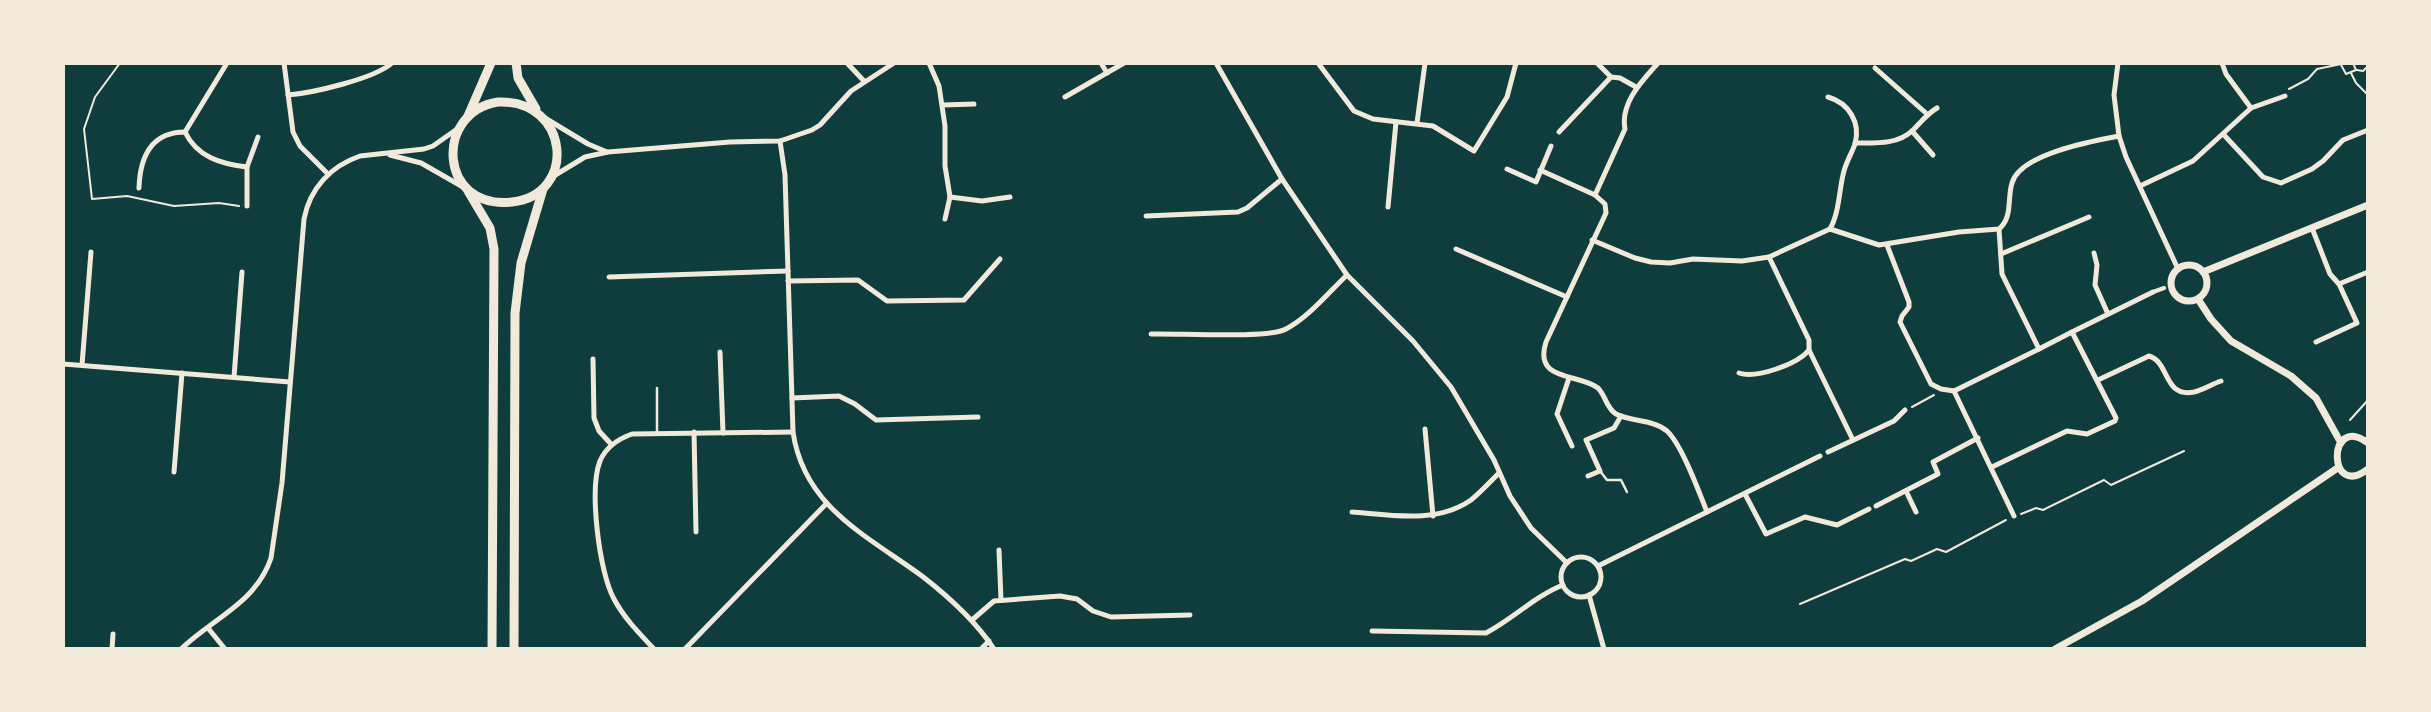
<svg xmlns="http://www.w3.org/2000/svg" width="2431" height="712" font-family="Barlow,sans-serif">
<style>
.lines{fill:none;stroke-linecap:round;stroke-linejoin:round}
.path{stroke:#f1e9da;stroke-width:2}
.service{stroke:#f1e9da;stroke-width:2.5}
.pedestrian{stroke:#f1e9da;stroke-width:4.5}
.minor{stroke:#f1e9da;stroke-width:5}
.tertiary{stroke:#f1e9da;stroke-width:7}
.primary{stroke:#f1e9da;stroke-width:9}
</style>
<rect width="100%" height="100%" fill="#0f3d3e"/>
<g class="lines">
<!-- path -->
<g class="path">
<polyline points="120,63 95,97 84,129 92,199 127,196 174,206 219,203 239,206"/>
<polyline points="2340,63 2346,74 2356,70 2353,63"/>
<polyline points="2357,70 2363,71 2368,66"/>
<polyline points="2351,73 2356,83 2368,95"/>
<polyline points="2289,89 2308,79 2317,69 2346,63"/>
<polyline points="1912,407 1934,395"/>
<polyline points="2350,420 2368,400"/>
<polyline points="2021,514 2036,508 2043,510 2104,480 2111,485 2184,451"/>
<polyline points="1800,604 1905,559 1911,561 1937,549 1946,552 2006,520"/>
</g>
<!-- service -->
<g class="service">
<polyline points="657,388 657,433"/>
<polyline points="1600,471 1607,480 1621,480 1627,492"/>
</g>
<!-- pedestrian -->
<polyline class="pedestrian" points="2153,292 2164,288"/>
<!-- minor -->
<g class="minor">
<polyline points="284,63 293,132 300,146 328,174"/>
<polyline points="847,63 864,81"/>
<polyline points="929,63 939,86 945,126 945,166 950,197 945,219"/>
<polyline points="1101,63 1107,73"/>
<polyline points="1216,63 1282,179 1347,275 1413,341 1451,387 1494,460 1510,496 1531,528 1567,563"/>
<polyline points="1318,63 1354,111 1373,119 1433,126 1474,151 1507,97 1516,63"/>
<polyline points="1597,63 1611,77 1620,78 1636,87"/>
<path d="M1658,63C1642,81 1620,103 1625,129L1595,195L1605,204L1606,213L1546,342C1533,382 1579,373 1598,388C1606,396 1606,408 1616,414C1631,422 1653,419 1667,431C1682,445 1699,492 1707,512"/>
<polyline points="2118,63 2114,95 2119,136 2126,157 2178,269"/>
<polyline points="1875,68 1927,114"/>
<path d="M288,95C312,93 374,79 392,63"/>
<polyline points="1065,97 1124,63"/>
<path d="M1828,97C1849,103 1861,123 1855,144C1851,155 1845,164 1843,175C1839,192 1839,213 1830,229"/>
<polyline points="943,105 974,104"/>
<polyline points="2251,108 2285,96"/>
<polyline points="545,118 588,144 607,152"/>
<polyline points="1417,123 1425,63"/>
<polyline points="1912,131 1933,155"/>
<polyline points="185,132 227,63"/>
<polyline points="1559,132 1611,77"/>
<polyline points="2224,135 2263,177 2281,183 2312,169 2323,161 2343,140 2368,130"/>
<path d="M780,141L785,175L793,432C804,507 866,535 922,576C949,597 975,620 994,649"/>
<path d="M1855,143C1875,143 1898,145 1913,130C1921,122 1927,114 1937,108"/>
<polyline points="390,155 421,163 463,187"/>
<polyline points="1507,169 1536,182 1551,146"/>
<polyline points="1540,170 1595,195"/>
<polyline points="552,177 585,157 608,152 730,142 780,141 812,130 820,125 851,91 894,63"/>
<polyline points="2140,186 2193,161 2251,108 2226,74 2222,63"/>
<path d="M139,188C140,156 152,132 185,132C197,157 221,164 247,167"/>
<polyline points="950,197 982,201 1010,197"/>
<polyline points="247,206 247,167 258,137"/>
<polyline points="1388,207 1396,122"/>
<polyline points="1146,216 1238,212 1247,208 1282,179"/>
<polyline points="2312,228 2330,274 2339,284 2357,323 2316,342"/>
<path d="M1830,229L1879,245L1959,232L1999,229C2013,217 2007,199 2012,183C2020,154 2092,141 2119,136"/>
<polyline points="1592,240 1635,258 1651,262 1670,263 1693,259 1742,261 1769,257 1830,229"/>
<polyline points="1887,245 1909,302 1909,307 1902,316 1900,322 1931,384 1941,389 1954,391"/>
<polyline points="1456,249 1567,297"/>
<polyline points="2094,253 2097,265 2095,285 2108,314"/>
<polyline points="2001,254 2089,217"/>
<polyline points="1769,257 1809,340 1809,350 1853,440"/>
<polyline points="609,277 788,271"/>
<polyline points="788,281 858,280 887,301 964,300 1000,259"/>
<polyline points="2339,284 2368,272"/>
<polyline points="2072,332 2153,292"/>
<path d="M1151,334C1176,333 1269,339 1286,329C1309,317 1328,293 1347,275"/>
<polyline points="720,352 723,433"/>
<polyline points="593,359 594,418 599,431 611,444"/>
<polyline points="63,364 290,382"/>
<polyline points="82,365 91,252"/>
<path d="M1739,373C1756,379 1798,364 1809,350"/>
<polyline points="234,377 242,272"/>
<polyline points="1569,378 1557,414 1572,446"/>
<path d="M2098,380L2149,356C2170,362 2163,398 2194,392C2203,390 2212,384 2221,381"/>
<polyline points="1954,391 2014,516"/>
<polyline points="1954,391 2039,349"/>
<polyline points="792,398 839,396 855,404 876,420 978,417"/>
<polyline points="1425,429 1433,516"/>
<polyline points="694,432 696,532"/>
<polyline points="1828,452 1894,421 1905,410"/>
<polyline points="1992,467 2067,431 2087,434 2115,421 2116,418 2072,332 2039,349 2002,274 1999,229"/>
<polyline points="174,472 182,373"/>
<polyline points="1588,476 1600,471 1586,440 1614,428 1621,416"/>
<polyline points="1906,491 1916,512"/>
<polyline points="1745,494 1766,534 1805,517 1837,525 1869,509"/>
<polyline points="1876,506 1938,474 1933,462 1978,438"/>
<path d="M1352,512C1391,515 1437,524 1471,500C1481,492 1490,482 1499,473"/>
<polyline points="999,550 1001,600"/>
<circle cx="1581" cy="577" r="20"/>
<polyline points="1598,566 1820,456"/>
<polyline points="1589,595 1604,649"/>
<polyline points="972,620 994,601 1060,596 1077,599 1093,611 1111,617 1190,615"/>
<polyline points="208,628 225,649"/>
<path d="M1372,631L1486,633C1513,619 1535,596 1563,585"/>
<polyline points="112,649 113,634"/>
<path d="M181,649C213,618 256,603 271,558L282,483L304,219C310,188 331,166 360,156L424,149L433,146L460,127"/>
<path d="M654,649C639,633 624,618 614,599C599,572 589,489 600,461C606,447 618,439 632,434L793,432"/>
<polyline points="685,649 826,504"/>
<polyline points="981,649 989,641"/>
</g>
<!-- tertiary -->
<g class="tertiary">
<circle cx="2189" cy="283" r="18"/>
<polyline points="2203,272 2368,205"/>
<polyline points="2198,299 2211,319 2231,341 2291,376 2316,398 2341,443"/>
<path d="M2368,443C2327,412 2327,501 2368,469"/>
<polyline points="2055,649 2142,601 2339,467"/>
</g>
<!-- primary -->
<g class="primary">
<polyline points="516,63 518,78 536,109"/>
<path d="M498,102C570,99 578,195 512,202C438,210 434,112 498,102Z"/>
<polyline points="468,116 491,63"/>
<polyline points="468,191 490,228 494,249 492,649"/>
<polyline points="514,649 515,313 521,263 543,189"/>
</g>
</g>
<!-- border -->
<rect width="2431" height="712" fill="none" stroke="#f1e9da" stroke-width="130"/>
</svg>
